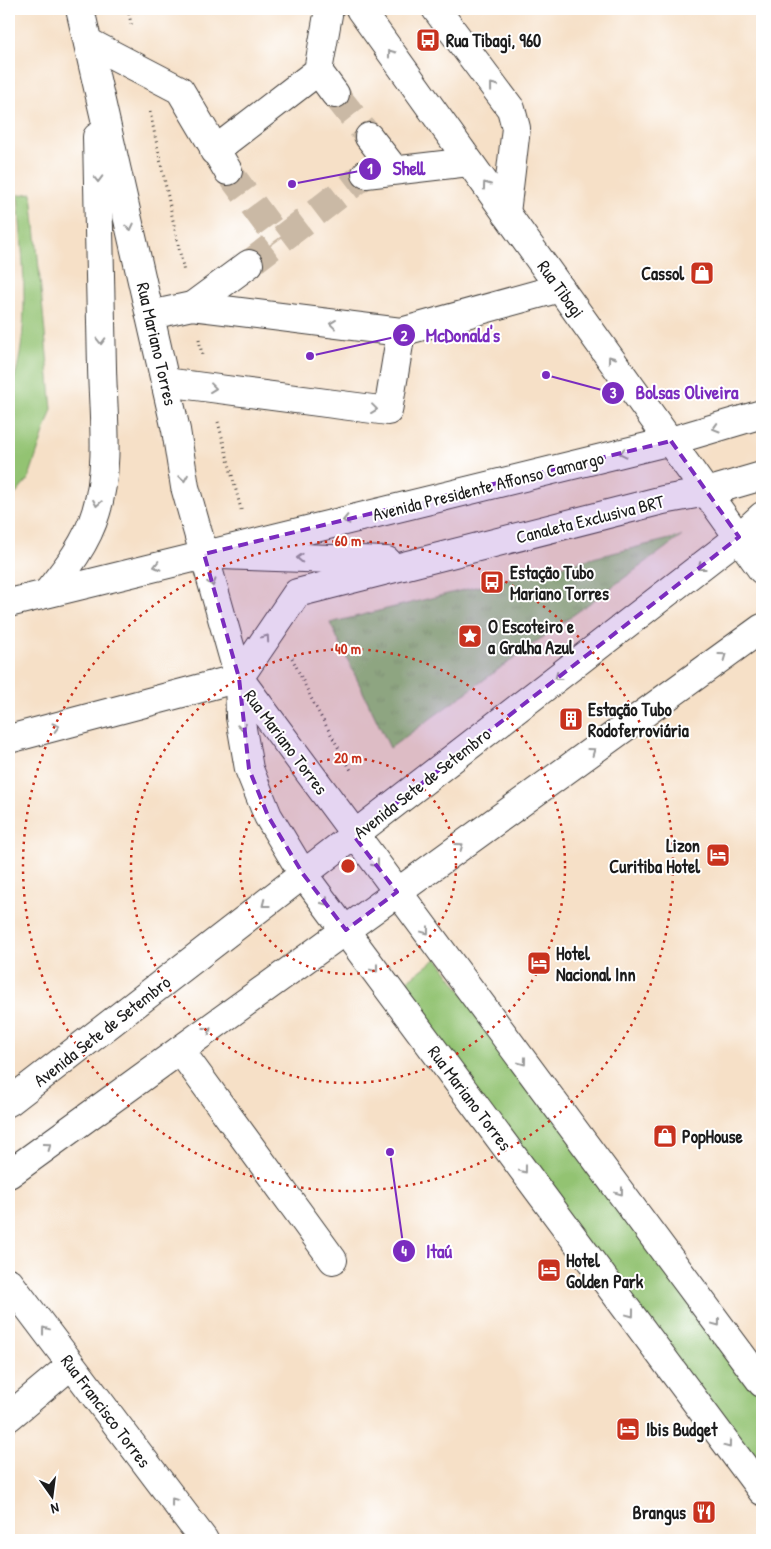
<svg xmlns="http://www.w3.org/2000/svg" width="771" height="1549" font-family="'Patrick Hand',sans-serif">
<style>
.grass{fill:#93c372;stroke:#587047}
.park{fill:url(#park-tufts);stroke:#587047}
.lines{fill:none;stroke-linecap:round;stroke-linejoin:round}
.minor-tunnel{stroke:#cab9a5;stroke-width:28;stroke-dasharray:28 14;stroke-linecap:butt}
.minor-casing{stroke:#3d3936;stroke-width:30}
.major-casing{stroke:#3d3936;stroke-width:30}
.path{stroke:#3d3936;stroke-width:3;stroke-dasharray:1 4;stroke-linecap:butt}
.minor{stroke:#fff;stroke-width:28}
.major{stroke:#fff;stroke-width:28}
.oneway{stroke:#999}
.marked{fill:#7b2cbf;fill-opacity:0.2;stroke:#7b2cbf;stroke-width:4;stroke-dasharray:10 6;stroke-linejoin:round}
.ring{fill:none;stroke:#c8321e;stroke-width:2.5;stroke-dasharray:2.5 5}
.labels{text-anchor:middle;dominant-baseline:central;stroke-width:4;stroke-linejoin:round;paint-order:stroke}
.poi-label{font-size:18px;font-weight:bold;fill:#1c1c1c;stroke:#fff;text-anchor:start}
.street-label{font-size:18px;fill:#1c1c1c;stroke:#fff}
.centre{fill:#c8321e;stroke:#fff;stroke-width:2.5}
.ring-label{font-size:15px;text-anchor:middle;font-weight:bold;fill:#c8321e;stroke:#fff;stroke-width:4;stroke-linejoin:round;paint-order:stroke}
.leader{fill:none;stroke:#7b2cbf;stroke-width:2}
.callout-dot{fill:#7b2cbf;stroke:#fff;stroke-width:2}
.mark-label{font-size:15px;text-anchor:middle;font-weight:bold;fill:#fff}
.callout-label{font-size:19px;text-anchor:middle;font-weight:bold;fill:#7b2cbf;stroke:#fff;stroke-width:4;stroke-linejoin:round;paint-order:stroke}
</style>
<defs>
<pattern id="park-tufts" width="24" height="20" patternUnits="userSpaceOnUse" patternTransform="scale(1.25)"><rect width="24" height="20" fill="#93c372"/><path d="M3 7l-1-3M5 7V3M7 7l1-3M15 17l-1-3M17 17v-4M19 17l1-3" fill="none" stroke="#7ea762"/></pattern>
</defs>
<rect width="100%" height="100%" fill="#fff"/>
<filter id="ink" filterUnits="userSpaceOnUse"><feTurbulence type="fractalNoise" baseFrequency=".02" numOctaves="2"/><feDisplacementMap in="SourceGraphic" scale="10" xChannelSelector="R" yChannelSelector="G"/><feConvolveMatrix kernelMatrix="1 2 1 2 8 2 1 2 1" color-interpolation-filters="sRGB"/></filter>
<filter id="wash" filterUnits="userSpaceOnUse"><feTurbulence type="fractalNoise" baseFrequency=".0096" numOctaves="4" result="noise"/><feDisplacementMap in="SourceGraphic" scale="20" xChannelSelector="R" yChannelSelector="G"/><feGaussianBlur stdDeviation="1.12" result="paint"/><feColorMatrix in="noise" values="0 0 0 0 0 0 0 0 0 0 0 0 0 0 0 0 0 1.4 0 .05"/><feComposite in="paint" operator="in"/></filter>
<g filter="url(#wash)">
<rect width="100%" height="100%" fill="#f6e0c7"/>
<!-- grass -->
<g class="grass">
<path d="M32,193L52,409L28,480L9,502V394C33,336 22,256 18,195Z"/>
<polygon points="437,958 762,1397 762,1482 396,989"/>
</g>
<!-- park -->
<polygon class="park" points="682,536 390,748 330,623"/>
</g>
<g filter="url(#ink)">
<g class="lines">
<!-- minor-tunnel -->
<g class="minor-tunnel">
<polyline points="335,94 369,137"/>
<polyline points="228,171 279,240"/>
<polyline points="249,264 366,174"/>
</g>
<!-- minor casing -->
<g class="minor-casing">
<g id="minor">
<polyline points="436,9 511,109 516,128 506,213"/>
<polyline points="88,42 180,90 228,171"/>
<polyline points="318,71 335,94"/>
<polyline points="369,137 394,169"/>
<polyline points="214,151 318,71 329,9"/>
<polyline points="366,174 469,162"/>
<polyline points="192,306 249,264"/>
<polyline points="150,315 192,306 401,332 388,411 165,382"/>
<polyline points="401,332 560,288"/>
<polyline points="220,555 387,561"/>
<polyline points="239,678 297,593 663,500 707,492 762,476"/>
<polyline points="180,1050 333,1260"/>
<polyline points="9,1282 204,1540"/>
<polyline points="9,1417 71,1365"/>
</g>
</g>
<!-- major casing -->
<g class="major-casing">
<g id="major">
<polyline points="80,9 176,430 185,487 239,678 240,717 249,769 268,816 303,874 762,1491"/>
<polyline points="360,9 762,570"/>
<path d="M47,593C67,568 87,543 96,512C110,467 103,414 102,368C100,291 99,214 97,137"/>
<polyline points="9,603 671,441 762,414"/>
<polyline points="239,678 762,1383"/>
<polyline points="9,739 239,678"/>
<polyline points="9,1102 739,537 762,516"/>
<polyline points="9,1174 762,628"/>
</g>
</g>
<!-- path -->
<g class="path">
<polyline points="128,9 132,28"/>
<polyline points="150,112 184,272"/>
<polyline points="199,339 202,355"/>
<polyline points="218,422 242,513"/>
<polyline points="292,658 315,706 352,772"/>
</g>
<!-- minor -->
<use href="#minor" class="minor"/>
<!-- major -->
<use href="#major" class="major"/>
</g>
<!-- one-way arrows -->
<defs><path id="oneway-chevron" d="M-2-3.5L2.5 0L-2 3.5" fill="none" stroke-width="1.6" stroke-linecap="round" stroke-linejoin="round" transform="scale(1.25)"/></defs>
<g class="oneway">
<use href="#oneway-chevron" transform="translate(391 53) rotate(-126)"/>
<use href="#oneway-chevron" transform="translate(493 86) rotate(-128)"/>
<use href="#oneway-chevron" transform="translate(98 179) rotate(89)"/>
<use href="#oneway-chevron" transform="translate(486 185) rotate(-126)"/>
<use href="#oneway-chevron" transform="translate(130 227) rotate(77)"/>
<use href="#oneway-chevron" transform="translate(333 324) rotate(-173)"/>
<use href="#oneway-chevron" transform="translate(101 341) rotate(89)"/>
<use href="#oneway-chevron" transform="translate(611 359) rotate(-126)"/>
<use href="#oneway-chevron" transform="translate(213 388) rotate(7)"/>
<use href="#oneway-chevron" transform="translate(374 409) rotate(7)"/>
<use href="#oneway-chevron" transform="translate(716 428) rotate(164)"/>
<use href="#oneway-chevron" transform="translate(623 453) rotate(167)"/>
<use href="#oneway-chevron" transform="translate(184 478) rotate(81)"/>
<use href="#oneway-chevron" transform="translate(97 503) rotate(100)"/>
<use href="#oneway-chevron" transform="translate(346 520) rotate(167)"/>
<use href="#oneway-chevron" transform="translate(300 558) rotate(-178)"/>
<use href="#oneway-chevron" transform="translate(157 566) rotate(166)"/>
<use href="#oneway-chevron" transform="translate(701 567) rotate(142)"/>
<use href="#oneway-chevron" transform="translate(212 583) rotate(74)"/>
<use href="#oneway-chevron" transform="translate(266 638) rotate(-55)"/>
<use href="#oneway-chevron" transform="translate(723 656) rotate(-36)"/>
<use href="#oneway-chevron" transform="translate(558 677) rotate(142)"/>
<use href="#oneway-chevron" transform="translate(56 727) rotate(-14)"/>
<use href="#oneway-chevron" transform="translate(242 727) rotate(80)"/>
<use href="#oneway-chevron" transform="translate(592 751) rotate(-36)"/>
<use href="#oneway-chevron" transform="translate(460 846) rotate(-36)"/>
<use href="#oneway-chevron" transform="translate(376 864) rotate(52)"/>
<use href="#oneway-chevron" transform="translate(325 902) rotate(52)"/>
<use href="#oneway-chevron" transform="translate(265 904) rotate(142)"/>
<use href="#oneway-chevron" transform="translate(426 931) rotate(53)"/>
<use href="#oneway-chevron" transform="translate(375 969) rotate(53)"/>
<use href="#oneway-chevron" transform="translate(208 1030) rotate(-36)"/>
<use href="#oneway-chevron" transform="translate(523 1062) rotate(53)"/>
<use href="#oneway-chevron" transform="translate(48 1146) rotate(-36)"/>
<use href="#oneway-chevron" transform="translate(524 1170) rotate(53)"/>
<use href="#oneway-chevron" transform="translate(620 1192) rotate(53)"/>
<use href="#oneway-chevron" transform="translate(631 1314) rotate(53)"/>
<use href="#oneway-chevron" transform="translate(717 1323) rotate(53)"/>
<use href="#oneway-chevron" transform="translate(45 1330) rotate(-127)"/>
<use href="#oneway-chevron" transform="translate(728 1445) rotate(53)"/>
<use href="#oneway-chevron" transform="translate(174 1501) rotate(-127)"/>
</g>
</g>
<!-- marked area -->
<path class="marked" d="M671,441L739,537L354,836L397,892L346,930L303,874L268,816L249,769L239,678L204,554Z"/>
<!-- distance rings -->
<g class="ring">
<circle cx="348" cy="866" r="108"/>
<circle cx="348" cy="866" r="217"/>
<circle cx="348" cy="866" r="325"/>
</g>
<!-- icons -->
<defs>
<g id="bus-square" transform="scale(1.25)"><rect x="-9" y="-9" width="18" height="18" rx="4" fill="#c8321e" stroke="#fff"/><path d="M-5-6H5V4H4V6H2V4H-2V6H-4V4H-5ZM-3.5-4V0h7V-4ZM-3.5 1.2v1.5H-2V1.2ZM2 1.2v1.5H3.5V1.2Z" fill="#fff"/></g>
<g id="shop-square" transform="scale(1.25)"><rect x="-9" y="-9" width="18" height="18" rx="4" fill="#c8321e" stroke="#fff"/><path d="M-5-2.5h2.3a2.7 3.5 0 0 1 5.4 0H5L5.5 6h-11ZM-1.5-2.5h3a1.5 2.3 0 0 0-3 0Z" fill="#fff"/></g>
<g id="sight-square" transform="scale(1.25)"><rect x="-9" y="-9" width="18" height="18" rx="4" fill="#c8321e" stroke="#fff"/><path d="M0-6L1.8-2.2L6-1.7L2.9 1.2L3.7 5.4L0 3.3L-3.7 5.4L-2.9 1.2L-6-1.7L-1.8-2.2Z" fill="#fff"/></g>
<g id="building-square" transform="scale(1.25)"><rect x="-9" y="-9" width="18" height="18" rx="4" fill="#c8321e" stroke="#fff"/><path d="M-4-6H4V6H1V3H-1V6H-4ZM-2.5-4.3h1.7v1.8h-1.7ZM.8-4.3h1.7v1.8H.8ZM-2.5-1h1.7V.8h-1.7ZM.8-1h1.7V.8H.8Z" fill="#fff"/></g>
<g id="hotel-square" transform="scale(1.25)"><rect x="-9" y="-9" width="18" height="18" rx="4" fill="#c8321e" stroke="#fff"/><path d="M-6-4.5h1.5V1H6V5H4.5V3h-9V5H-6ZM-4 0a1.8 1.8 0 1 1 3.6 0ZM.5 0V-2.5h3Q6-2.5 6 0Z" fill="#fff"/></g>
<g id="restaurant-square" transform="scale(1.25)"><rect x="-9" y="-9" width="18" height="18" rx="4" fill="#c8321e" stroke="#fff"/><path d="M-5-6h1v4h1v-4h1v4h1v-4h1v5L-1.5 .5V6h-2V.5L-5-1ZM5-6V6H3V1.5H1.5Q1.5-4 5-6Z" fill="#fff"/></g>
</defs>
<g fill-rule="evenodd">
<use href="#bus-square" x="428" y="40"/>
<use href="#shop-square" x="702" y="273"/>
<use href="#bus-square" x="492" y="582"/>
<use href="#sight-square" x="470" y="636"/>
<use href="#building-square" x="571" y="719"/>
<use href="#hotel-square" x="718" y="855"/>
<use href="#hotel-square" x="539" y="963"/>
<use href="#shop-square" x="665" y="1136"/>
<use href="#hotel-square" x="549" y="1270"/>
<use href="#hotel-square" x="628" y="1429"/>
<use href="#restaurant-square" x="704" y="1512"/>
</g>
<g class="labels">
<!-- poi labels -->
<g class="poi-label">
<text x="446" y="40">Rua Tibagi, 960</text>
<text x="684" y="273" text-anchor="end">Cassol</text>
<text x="510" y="572">Estação Tubo<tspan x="510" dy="21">Mariano Torres</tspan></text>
<text x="488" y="626">O Escoteiro e<tspan x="488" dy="21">a Gralha Azul</tspan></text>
<text x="588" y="709">Estação Tubo<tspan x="588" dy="21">Rodoferroviária</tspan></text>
<text x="700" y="845" text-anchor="end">Lizon<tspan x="700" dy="21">Curitiba Hotel</tspan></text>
<text x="556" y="953">Hotel<tspan x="556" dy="21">Nacional Inn</tspan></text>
<text x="682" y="1136">PopHouse</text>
<text x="566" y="1260">Hotel<tspan x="566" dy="21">Golden Park</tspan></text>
<text x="646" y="1429">Ibis Budget</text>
<text x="686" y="1512" text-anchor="end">Brangus</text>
</g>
<!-- street labels -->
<g class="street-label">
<text transform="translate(561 289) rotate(54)">Rua Tibagi</text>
<text transform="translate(157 344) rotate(77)">Rua Mariano Torres</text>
<text transform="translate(488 486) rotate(-14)">Avenida Presidente Affonso Camargo</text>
<text transform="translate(590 519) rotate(-14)">Canaleta Exclusiva BRT</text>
<text transform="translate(286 742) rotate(53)">Rua Mariano Torres</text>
<text transform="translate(422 783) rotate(-38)">Avenida Sete de Setembro</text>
<text transform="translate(102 1031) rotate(-38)">Avenida Sete de Setembro</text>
<text transform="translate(470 1098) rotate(53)">Rua Mariano Torres</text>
<text transform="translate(106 1411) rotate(53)">Rua Francisco Torres</text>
</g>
</g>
<circle cx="348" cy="866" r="8" class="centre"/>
<g class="ring-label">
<text x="348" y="546">60 m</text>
<text x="348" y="654">40 m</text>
<text x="348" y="763">20 m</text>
</g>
<!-- callouts -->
<path class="leader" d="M292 184L370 169M310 356L404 335M546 375L613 393M390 1152L404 1251"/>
<g class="callout-dot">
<circle cx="292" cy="184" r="5"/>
<circle cx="310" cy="356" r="5"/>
<circle cx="546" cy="375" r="5"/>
<circle cx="390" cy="1152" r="5"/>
<circle cx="370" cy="169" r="12"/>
<circle cx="404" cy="335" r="12"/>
<circle cx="613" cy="393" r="12"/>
<circle cx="404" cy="1251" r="12"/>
</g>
<g class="mark-label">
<text x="370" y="174">1</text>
<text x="404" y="341">2</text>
<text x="613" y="398">3</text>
<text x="404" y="1256">4</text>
</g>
<g class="callout-label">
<text x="409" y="175">Shell</text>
<text x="463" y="342">McDonald's</text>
<text x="687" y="399">Bolsas Oliveira</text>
<text x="439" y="1258">Itaú</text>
</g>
<!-- margin -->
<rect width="771" height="1549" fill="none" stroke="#fff" stroke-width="30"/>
<!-- north arrow -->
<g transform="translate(52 1496) rotate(166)" stroke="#ffffff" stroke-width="4" paint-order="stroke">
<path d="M0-4L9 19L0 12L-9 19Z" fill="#1c1c1c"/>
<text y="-8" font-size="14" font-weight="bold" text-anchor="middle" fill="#1c1c1c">N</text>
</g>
</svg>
